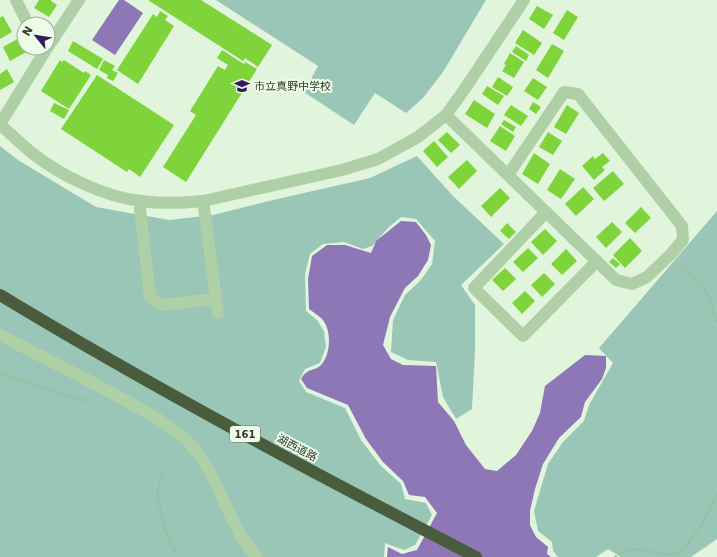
<svg xmlns="http://www.w3.org/2000/svg" width="717" height="557" font-family="'DejaVu Sans','Noto Sans JP',sans-serif">
<style>
.green{fill:#9ac6b7}
.water{fill:#8e77b6}
.building{fill:#7fd33b}
.lines{fill:none;stroke-linecap:round;stroke-linejoin:round}
.path{stroke:#9bbb90;stroke-width:2.5;stroke-dasharray:2 2;stroke-linecap:butt}
.minor{stroke:#afcfa6;stroke-width:12}
.highway{stroke:#495c3e;stroke-width:12}
.labels{text-anchor:middle;dominant-baseline:central;stroke-width:4;stroke-linejoin:round;paint-order:stroke}
.shield{fill:#ecfce9;stroke:#687462;stroke-width:1}
.shield-label{font-size:10px;font-weight:bold;fill:#2f3a28}
.poi-label{font-size:11px;fill:#2f3a28;stroke:#ecfce9;text-anchor:start}
.street-label{font-size:11px;fill:#2f3a28;stroke:#ecfce9}
</style>
<rect width="100%" height="100%" fill="#e0f5dc"/>
<!-- green -->
<g class="green">
<polygon points="216,0 486,0 443,72 423,98 406,113 375,93 354,125 304,92 318,66"/>
<polygon points="0,146 18,160 96,207 169,220 213,215 273,200 370,178 417,156 453,196 504,244 461,285 475,305 475,350 472,409 456,419 443,397 436,362 408,360 391,352 393,320 405,295 421,280 432,264 435,241 416,219 401,217 388,228 372,246 363,249 344,242 323,244 310,254 305,274 306,311 317,320 324,331 326,347 320,363 305,369 299,381 306,392 345,408 361,440 380,465 401,484 405,499 426,503 432,515 415,545 404,550 385,543 384,557 0,557"/>
<polygon points="717,211 717,539 691,557 621,557 608,549 596,557 558,557 553,551 552,542 538,531 534,511 548,464 563,442 584,421 589,405 613,363 599,348"/>
</g>
<!-- water -->
<g class="water">
<polygon points="119,0 124,0 143,13 115,55 92,40"/>
<path d="M401,221L416,222L426,235L431,245L428,260L418,276L405,288L390,317L383,345L391,359L403,365L436,366L438,402L454,421L466,445L485,469L497,471L516,455L532,431L540,413L545,386L585,355L606,356V368L602,379L585,402L581,417L559,438L543,464L535,489L530,511V525L536,537L548,547L547,554L551,557H387L388,547L402,554L417,550L437,513L425,497L409,495L403,481L383,462L366,439L348,405L307,388L301,379C308,367 314,372 321,365C331,354 332,330 322,319C318,315 313,312 309,309L308,279L312,256L327,245H345L371,253L376,241Z"/>
</g>
<!-- building -->
<g class="building">
<polygon points="39,0 51,0 51,1 57,5 49,17 34,8"/>
<polygon points="148,0 201,0 272,45 258,67 245,58 243,61"/>
<polygon points="537,6 553,15 544,29 529,19"/>
<polygon points="567,10 578,17 564,40 553,33"/>
<polygon points="160,11 168,16 165,20 174,26 138,84 117,70 153,14 157,17"/>
<polygon points="3,16 12,32 0,39 0,18"/>
<polygon points="523,30 542,43 534,55 515,43"/>
<polygon points="23,36 24,48 29,48 30,50 10,61 3,47"/>
<polygon points="73,41 103,59 97,69 68,51"/>
<polygon points="552,44 564,51 548,78 536,70"/>
<polygon points="516,46 529,55 526,61 512,52"/>
<polygon points="222,50 244,64 245,62 257,69 186,182 163,167 196,115 190,111 218,66 225,70 228,65 217,58"/>
<polygon points="510,53 524,62 514,78 502,71 506,65 504,64"/>
<polygon points="60,60 62,62 64,60 84,73 85,71 91,75 69,109 41,91"/>
<polygon points="104,60 115,66 112,70 118,73 113,81 107,78 108,75 99,70"/>
<polygon points="7,69 14,82 0,90 0,74"/>
<polygon points="97,75 174,125 140,177 129,169 127,172 61,129"/>
<polygon points="498,77 513,87 507,96 492,87"/>
<polygon points="533,78 547,87 538,100 524,91"/>
<polygon points="487,86 504,96 498,105 482,94"/>
<polygon points="474,100 495,114 487,128 465,114"/>
<polygon points="533,102 541,107 536,114 529,109"/>
<polygon points="54,103 69,110 64,119 50,111"/>
<polygon points="511,105 528,116 521,126 504,115"/>
<polygon points="567,105 579,113 566,134 554,127"/>
<polygon points="504,120 516,127 513,132 501,124"/>
<polygon points="500,126 515,136 506,151 490,141"/>
<polygon points="447,132 460,145 451,153 438,140"/>
<polygon points="548,132 562,141 553,155 539,147"/>
<polygon points="434,141 448,157 437,167 423,151"/>
<polygon points="534,153 550,164 538,184 522,174"/>
<polygon points="603,153 610,161 602,167 605,170 594,180 582,166 593,156 595,159"/>
<polygon points="467,160 477,171 459,189 448,177"/>
<polygon points="560,169 575,179 561,199 547,190"/>
<polygon points="613,171 624,184 604,201 593,188"/>
<polygon points="583,187 594,199 576,216 565,204"/>
<polygon points="500,188 510,198 491,217 481,206"/>
<polygon points="641,207 651,218 635,233 625,223"/>
<polygon points="612,222 622,232 606,248 596,237"/>
<polygon points="507,223 516,232 509,239 500,231"/>
<polygon points="545,229 557,241 543,255 531,242"/>
<polygon points="630,238 642,251 625,268 613,255"/>
<polygon points="528,248 538,258 523,272 513,262"/>
<polygon points="566,249 577,261 562,275 551,264"/>
<polygon points="613,258 620,264 616,268 609,262"/>
<polygon points="505,268 516,279 503,291 492,280"/>
<polygon points="544,273 555,284 542,297 531,285"/>
<polygon points="525,291 535,301 522,314 512,303"/>
</g>
<g class="lines">
<!-- path -->
<g class="path">
<polyline points="679,265 709,295 717,323"/>
<polyline points="0,373 82,401 90,397"/>
<polyline points="163,474 157,492 165,530 177,557"/>
<polyline points="615,557 624,551 641,549 658,554 673,555 683,551 703,522 717,495"/>
</g>
<!-- minor -->
<g class="minor">
<polyline points="16,0 28,24"/>
<polyline points="48,47 79,0"/>
<polyline points="446,115 616,280 632,284 647,277 670,255 683,240 682,226 578,94 564,92 508,175"/>
<polyline points="0,124 47,48"/>
<path d="M0,125C11,134 21,144 32,153C61,176 105,197 141,201C161,204 183,203 203,201L342,170L378,159L418,137L446,115L464,90L524,0"/>
<polyline points="141,201 140,209 150,297 161,305 216,299"/>
<polyline points="203,201 218,313"/>
<polyline points="546,212 474,288 523,336 597,261"/>
<path d="M0,335C40,356 81,376 121,398C143,410 171,425 189,443C221,476 226,524 257,557"/>
</g>
<!-- highway -->
<path class="highway" d="M0,295C155,389 316,474 476,557"/>
</g>
<!-- icons -->
<defs>
<g id="school-bare" transform="scale(1.2)"><path d="M0-5L7-2L0 1L-7-2ZM-4 1L0 2.5L4 1V4Q0 6-4 4Z" fill="#341861" stroke="#ecfce9" stroke-width="2.5" paint-order="stroke"/></g>
</defs>
<g fill-rule="evenodd">
<use href="#school-bare" x="242" y="86"/>
</g>
<g class="labels">
<!-- shield labels -->
<rect class="shield" x="230" y="426" width="30" height="16" rx="3"/>
<g class="shield-label">
<text x="245" y="434">161</text>
</g>
<!-- poi labels -->
<g class="poi-label">
<text x="254" y="86">市立真野中学校</text>
</g>
<!-- street labels -->
<g class="street-label">
<text transform="translate(297 448) rotate(28)">湖西道路</text>
</g>
</g>
<!-- north arrow -->
<g transform="translate(36 36) rotate(300)"><circle r="19" fill="#ecfce9" stroke="#a0ae9c"/>
<path d="M0-3L7 15L0 10L-7 15Z" fill="#341861"/>
<text y="-6" font-size="11" font-weight="bold" text-anchor="middle" fill="#2f3a28">N</text>
</g>
</svg>
